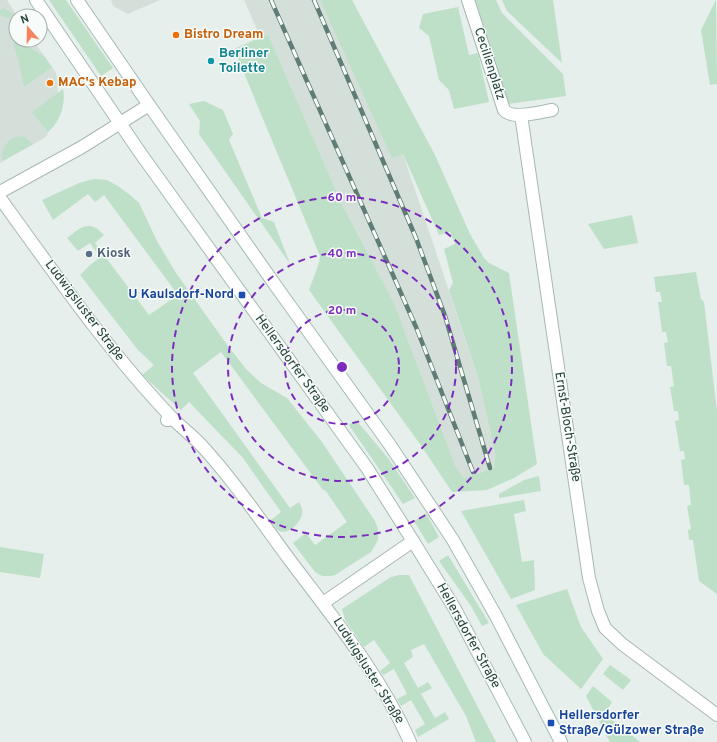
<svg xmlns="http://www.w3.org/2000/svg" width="717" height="742" font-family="Overpass,sans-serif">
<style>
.built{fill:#d4dfda}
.green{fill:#bfe0c8}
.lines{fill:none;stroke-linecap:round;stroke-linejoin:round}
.minor-casing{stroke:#a8b8b2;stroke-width:14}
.secondary-casing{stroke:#a4bbb3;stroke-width:14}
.minor{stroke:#fff;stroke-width:12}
.secondary{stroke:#fff;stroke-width:12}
.rail-casing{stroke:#5f7d75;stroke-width:4.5}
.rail{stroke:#f7fbf9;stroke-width:3;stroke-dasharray:9;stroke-linecap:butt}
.ring{fill:none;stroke:#7b2cbf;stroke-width:2;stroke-dasharray:7 5}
.food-dot{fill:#e8710a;stroke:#f7fbf9;stroke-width:1.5}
.culture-dot{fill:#0f9aa8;stroke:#f7fbf9;stroke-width:1.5}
.service-dot{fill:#5c6f8a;stroke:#f7fbf9;stroke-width:1.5}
.transit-dot{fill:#1a4fb4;stroke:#f7fbf9;stroke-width:1.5}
.labels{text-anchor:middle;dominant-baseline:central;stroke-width:3;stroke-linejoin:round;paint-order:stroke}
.food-label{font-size:13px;font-weight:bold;fill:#c56008;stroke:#f7fbf9;text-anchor:start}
.culture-label{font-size:13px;font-weight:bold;fill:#0d838f;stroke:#f7fbf9;text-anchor:start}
.street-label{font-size:13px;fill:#24423a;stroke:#f7fbf9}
.service-label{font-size:13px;font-weight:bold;fill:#4e5e75;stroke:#f7fbf9;text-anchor:start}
.transit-label{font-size:13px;font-weight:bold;fill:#164399;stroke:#f7fbf9;text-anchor:end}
.centre{fill:#7b2cbf;stroke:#f7fbf9;stroke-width:2}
.ring-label{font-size:12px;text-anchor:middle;font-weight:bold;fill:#7b2cbf;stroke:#f7fbf9;stroke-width:3;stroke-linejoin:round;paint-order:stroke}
</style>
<rect width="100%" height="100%" fill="#e6efeb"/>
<!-- built -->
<g class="built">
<polygon points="0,0 7,0 17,16 16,16 16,40 33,40 56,73 58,85 57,101 54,118 46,137 0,163"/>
<polygon points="111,0 160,0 128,14 113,6"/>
<polygon points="244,0 334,0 403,154 410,175 478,377 495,453 494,468 464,478 455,465 394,303 342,204 268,34 259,38 259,34"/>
</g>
<!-- green -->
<g class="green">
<polygon points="49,0 66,0 113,68 101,76"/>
<polygon points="320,0 352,0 435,155 470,234 484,258 489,263 509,273 537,464 514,478 487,490 452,492 422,447 309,290 319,263 320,256 234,49 268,34 342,204 394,303 455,465 464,478 494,468 495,453 478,377 449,290 453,283 444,249 455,244 450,232 439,235 403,154 392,158"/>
<polygon points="474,0 496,0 502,13 563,74 566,96 508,104"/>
<polygon points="502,0 553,0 562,63 507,11"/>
<polygon points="716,0 717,84 710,85 701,30"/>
<polygon points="458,7 469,55 478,53 489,102 454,109 449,90 439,80 429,36 419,28 423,14"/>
<polygon points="3,8 17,16 16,16 16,21 0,15 0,11"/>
<polygon points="19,41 45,57 52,67 24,87 18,59 13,43"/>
<path d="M63,89C66,104 60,122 48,132L32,112Z"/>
<polygon points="204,101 223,110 233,134 229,140 262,218 274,222 290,264 199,134 200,121 189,104"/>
<path d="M19,136L25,137L33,144L3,161C0,149 7,139 19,136Z"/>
<path d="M94,179L107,180L118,186L130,195L139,203L157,241L176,273L228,346L246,369L261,383L287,398L322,442L375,521L378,529V540L371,552L335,575L331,576H322L315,572L293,543L306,533L315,545L347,522L325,490H323L221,352L193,373L290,508L299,502C301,506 303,509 302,514C301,522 287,537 278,530C275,528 273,523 271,520L281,512L243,458L189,402L181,410L142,375L154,365L138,350L80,275L89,266L100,257L90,243L78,251L67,238C81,227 90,219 104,235L95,243L149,315L178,295L104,195L95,202L88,194L53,220L42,200L79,183Z"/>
<polygon points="632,215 638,243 604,249 588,224"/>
<polygon points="696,272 701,299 704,302 717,411 717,594 699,581 693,540 689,540 688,530 691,529 687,506 691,505 689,485 684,485 681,460 685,459 684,451 680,451 675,421 679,420 678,411 674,411 670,387 674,386 671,366 667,366 664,343 668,342 666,332 662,332 658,302 662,302 660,292 656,292 654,277"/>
<polygon points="356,420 388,458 415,498 403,504 349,425"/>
<polygon points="539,476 541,491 499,498 499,494 524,480"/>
<polygon points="524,500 526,511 514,514 522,562 534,560 535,590 511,599 461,511"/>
<polygon points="426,513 439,537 428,544 414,521"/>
<polygon points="0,547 44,554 40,578 0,572"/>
<polygon points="448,555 489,623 482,626 471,606 439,561"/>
<polygon points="399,575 409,575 496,742 476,742 466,716 424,644 411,650 413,657 404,663 418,688 428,682 432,688 421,694 435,718 445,712 449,719 418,737 415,730 425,724 411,700 401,706 397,699 407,694 394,669 383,675 380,671 390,663 374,640 364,647 345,620 342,609 391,577"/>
<polygon points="567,589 581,627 603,659 581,689 543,654 516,605"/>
<polygon points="610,665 631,680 623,690 603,674"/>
<polygon points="593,686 612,702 605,714 640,742 610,742 586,696"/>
</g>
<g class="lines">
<!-- minor casing -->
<g class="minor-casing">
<g id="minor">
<path d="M468,0L504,110C512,120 540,112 552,110"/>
<polyline points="521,115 589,578 598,611 605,628 622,644 717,715"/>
<polyline points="0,192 82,147 149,105"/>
<path d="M0,198C55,274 108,351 173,419"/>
<path d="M167,420L173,419C182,428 193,436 202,446C235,482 263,524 292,563C335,620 381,676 410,742"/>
<polyline points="323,603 413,541"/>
</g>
</g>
<!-- secondary casing -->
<g class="secondary-casing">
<g id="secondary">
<polyline points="36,0 141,154 367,468 413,541 455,609 525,742"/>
<polyline points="77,0 149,105 278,289 390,445 453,540 496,616 561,742"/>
</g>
</g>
<!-- minor -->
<use href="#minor" class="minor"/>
<!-- secondary -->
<use href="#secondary" class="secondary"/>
<!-- rail casing -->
<g class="rail-casing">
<g id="rail">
<polyline points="271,0 416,327 473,472"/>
<polyline points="314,0 416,238 445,316 490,468"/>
</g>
</g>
<!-- rail -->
<use href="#rail" class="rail"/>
</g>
<!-- distance rings -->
<g class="ring">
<circle cx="342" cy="367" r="57"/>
<circle cx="342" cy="367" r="114"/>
<circle cx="342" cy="367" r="170"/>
</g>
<!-- markers -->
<g class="food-dot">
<circle cx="176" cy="35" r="4"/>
<circle cx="50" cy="83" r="4"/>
</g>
<circle class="culture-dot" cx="211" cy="61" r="4"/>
<circle class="service-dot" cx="89" cy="254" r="4"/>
<g class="transit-dot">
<rect x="238" y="291" width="8" height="8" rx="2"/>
<rect x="547" y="719" width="8" height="8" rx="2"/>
</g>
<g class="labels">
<!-- food labels -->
<g class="food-label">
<text x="184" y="35">Bistro Dream</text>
<text x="58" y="83">MAC's Kebap</text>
</g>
<!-- culture labels -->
<g class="culture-label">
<text x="219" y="54">Berliner<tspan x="219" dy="15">Toilette</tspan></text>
</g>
<!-- street labels -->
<g class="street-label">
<text transform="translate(489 64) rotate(72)">Cecilienplatz</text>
<text transform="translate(84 311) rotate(53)">Ludwigsluster Straße</text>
<text transform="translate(292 364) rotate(54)">Hellersdorfer Straße</text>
<text transform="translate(567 427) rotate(81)">Ernst-Bloch-Straße</text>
<text transform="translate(468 636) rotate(61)">Hellersdorfer Straße</text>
<text transform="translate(368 671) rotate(58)">Ludwigsluster Straße</text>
</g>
<!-- service labels -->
<g class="service-label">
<text x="97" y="254">Kiosk</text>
</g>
<!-- transit labels -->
<g class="transit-label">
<text x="234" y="295">U Kaulsdorf-Nord</text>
<text x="559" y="716" text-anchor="start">Hellersdorfer<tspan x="559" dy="15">Straße/Gülzower Straße</tspan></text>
</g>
</g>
<circle cx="342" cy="367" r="6" class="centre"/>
<g class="ring-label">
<text x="342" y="201">60 m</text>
<text x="342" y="257">40 m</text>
<text x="342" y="314">20 m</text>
</g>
<!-- north arrow -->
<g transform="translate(28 28) rotate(340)"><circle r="19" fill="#f7fbf9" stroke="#a3b1ad"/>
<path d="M0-3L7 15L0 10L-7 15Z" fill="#f4845f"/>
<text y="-6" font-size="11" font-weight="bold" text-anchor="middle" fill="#24423a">N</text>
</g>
</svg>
